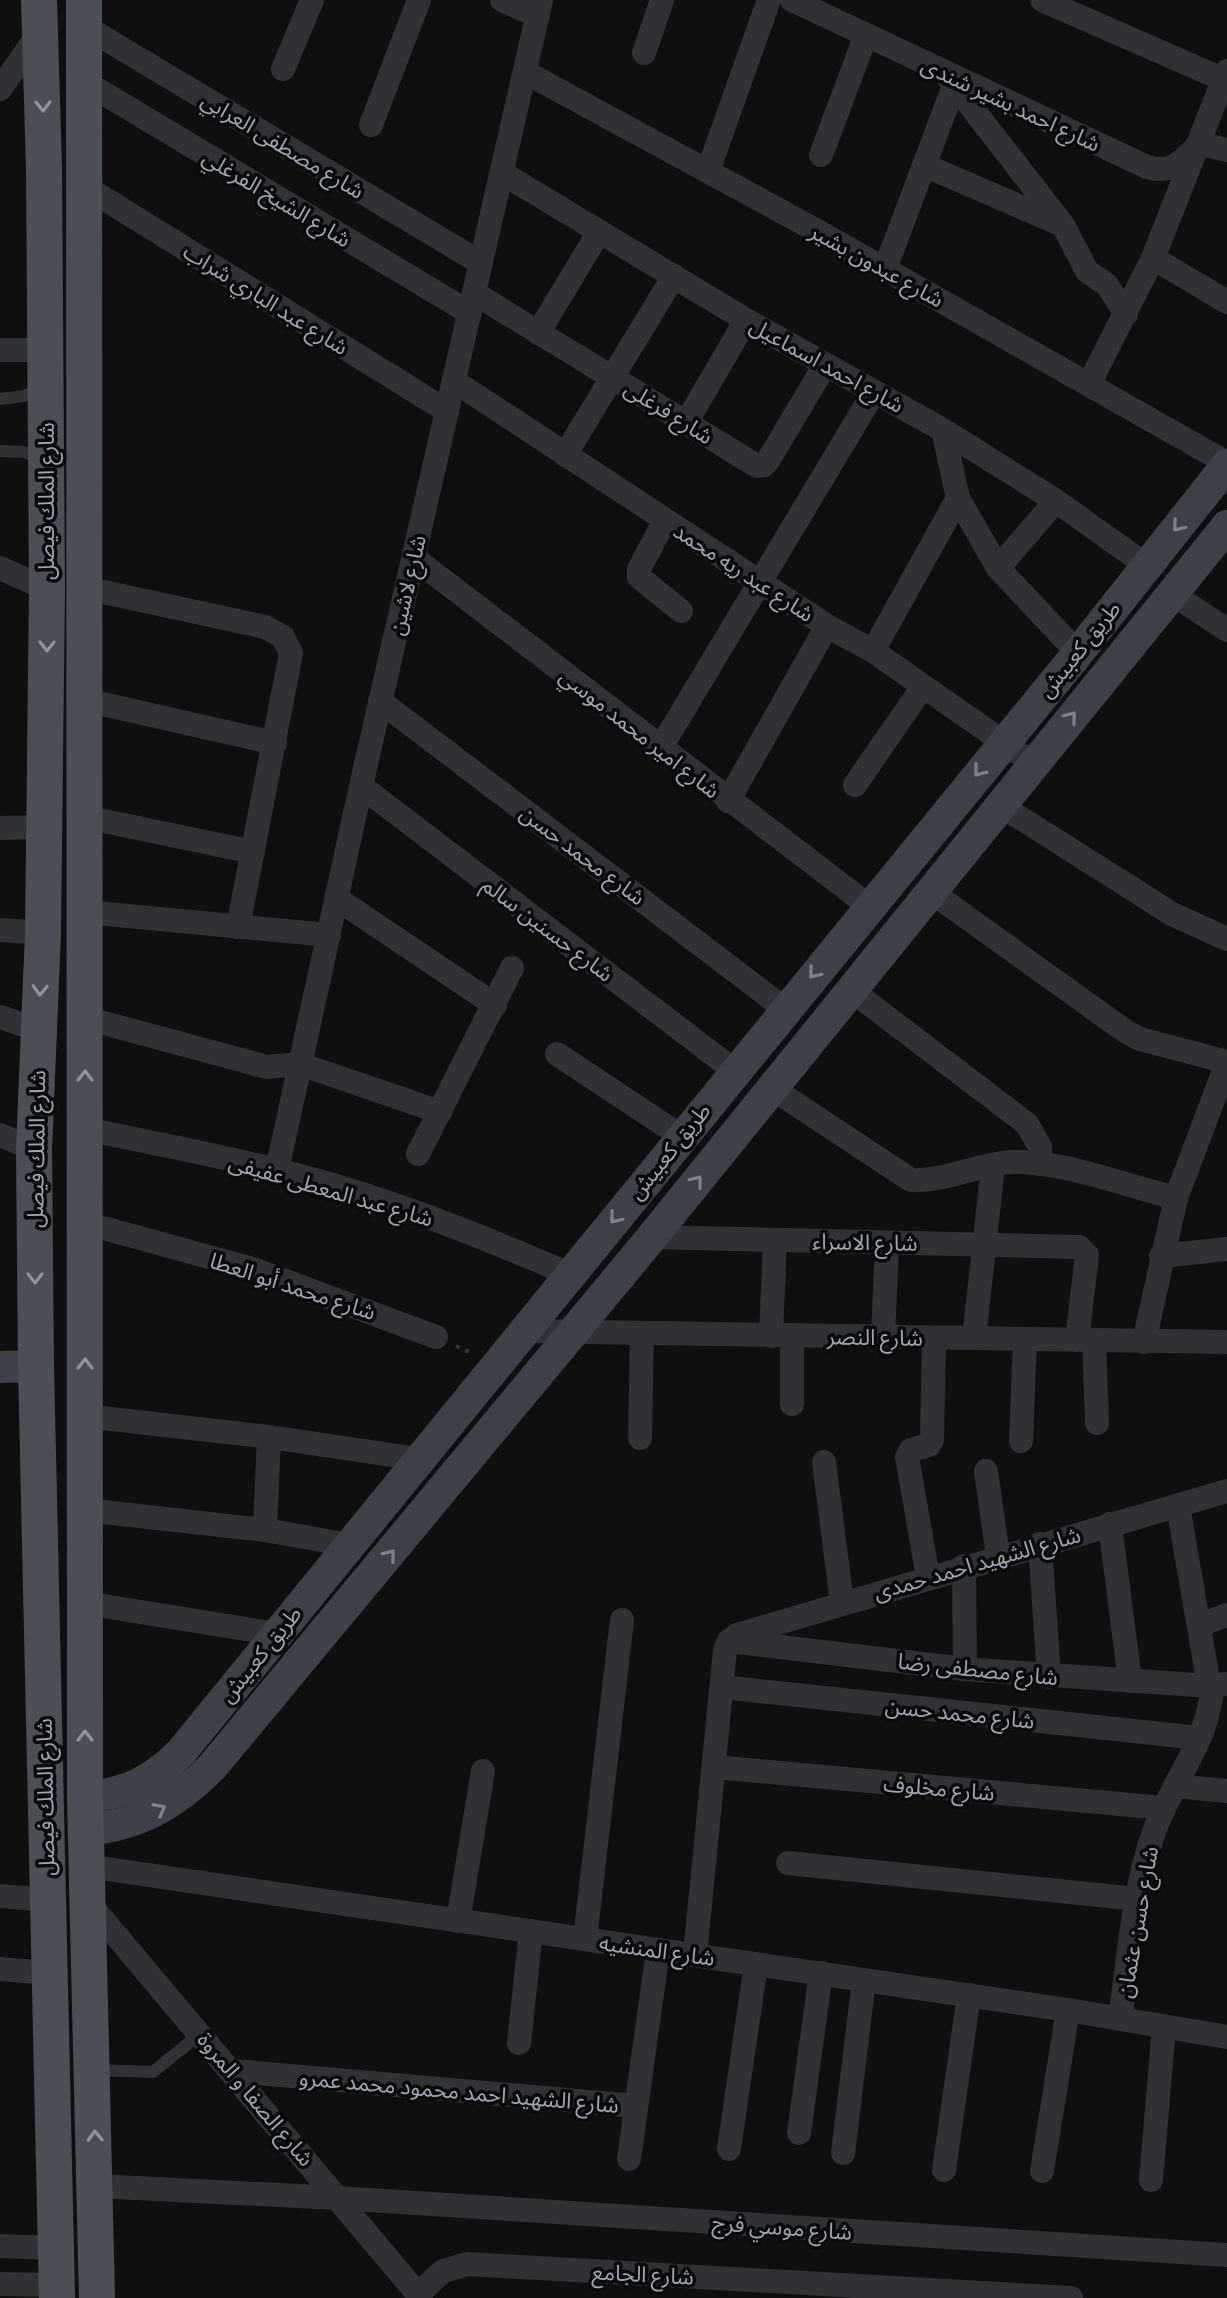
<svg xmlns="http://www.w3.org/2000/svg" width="1227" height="2298" font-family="'PT Sans Narrow','Noto Sans Arabic',sans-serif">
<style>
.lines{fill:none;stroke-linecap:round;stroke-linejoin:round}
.path{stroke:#35383c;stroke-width:4;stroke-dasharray:4 6;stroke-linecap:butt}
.lane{stroke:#2f3135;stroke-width:12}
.street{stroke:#2f3135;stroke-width:24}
.secondary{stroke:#3d4046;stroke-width:32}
.primary{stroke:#4b4e55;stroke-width:36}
.oneway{stroke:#8d949f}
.oneway2{stroke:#7c828c}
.labels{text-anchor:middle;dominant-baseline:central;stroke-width:7;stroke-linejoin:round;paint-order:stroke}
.street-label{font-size:22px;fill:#9ea5b2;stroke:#0a0a0b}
</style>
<rect width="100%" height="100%" fill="#0f0f10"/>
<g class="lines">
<!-- path -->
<polyline class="path" points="456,1346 474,1354"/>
<!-- lane -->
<g class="lane">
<polyline points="0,399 24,396 39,389"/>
<polyline points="0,451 24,452 43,460"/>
<polyline points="95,2070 153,2072 201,2033"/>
</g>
<!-- street -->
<g class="street">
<polyline points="502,0 538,16"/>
<path d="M792,0L1147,167C1175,175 1181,159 1201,144L1227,150"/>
<polyline points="1042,0 1227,81"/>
<polyline points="84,26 481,263"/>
<polyline points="644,53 662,0"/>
<polyline points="283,69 312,0"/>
<polyline points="525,72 823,234 1227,463"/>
<polyline points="947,76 1063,225 1087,271 1107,285 1126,314"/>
<polyline points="85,82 470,313"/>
<polyline points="0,89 40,32"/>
<polyline points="371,125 419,0"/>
<polyline points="821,155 866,35"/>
<polyline points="924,165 1060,224"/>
<polyline points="708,171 769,0"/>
<polyline points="502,173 746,320 943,430 1056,501 1146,565"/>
<polyline points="84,186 447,411"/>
<polyline points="1153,258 1227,302"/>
<polyline points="885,269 954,86"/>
<polyline points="474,293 757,466 764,465 769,459 825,365"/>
<polyline points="538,333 599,232"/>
<polyline points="0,350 46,350"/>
<polyline points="454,381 827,626 873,651 1033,763"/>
<polyline points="1089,384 1153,258 1227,71"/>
<polyline points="686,423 746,320"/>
<polyline points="943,430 958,498 998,568 1078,653"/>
<polyline points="565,455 674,276"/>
<polyline points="665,520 639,569 639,577 681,611"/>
<polyline points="414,558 869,906"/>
<polyline points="0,568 47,589"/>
<polyline points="998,568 1056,501"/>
<polyline points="85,588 265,627 283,637 291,653 238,927"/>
<polyline points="1171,593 1227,630"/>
<polyline points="873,651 958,498"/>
<polyline points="85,700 275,743"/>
<polyline points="380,701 785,1009"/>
<polyline points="660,749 874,392"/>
<polyline points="855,785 922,688"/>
<polyline points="361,786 735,1071"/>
<polyline points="728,801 827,626"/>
<polyline points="1000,805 1172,914 1227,939"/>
<polyline points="85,817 253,852"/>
<polyline points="0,828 44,827"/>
<polyline points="930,891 1125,1031 1140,1039 1227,1062"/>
<polyline points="336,898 495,1005"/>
<polyline points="85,912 329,935"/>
<polyline points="0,930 43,933"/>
<polyline points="851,990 1027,1124 1040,1147 1040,1164"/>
<polyline points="0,1017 39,1030"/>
<polyline points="85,1018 267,1067 300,1064 440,1112"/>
<polyline points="557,1054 681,1136"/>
<path d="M773,1089L911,1180C946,1182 979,1163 1014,1162C1063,1161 1127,1186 1176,1198"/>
<path d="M85,1129C149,1142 213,1154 276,1170C377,1194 474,1233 569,1274"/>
<polyline points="0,1135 34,1149"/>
<polyline points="418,1154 512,968"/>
<polyline points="277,1170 361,786 541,0"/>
<polyline points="85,1223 253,1269 436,1337"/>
<polyline points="652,1237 1079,1247 1087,1255 1077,1340"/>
<polyline points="1161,1256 1227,1249"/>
<polyline points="523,1331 1227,1342"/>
<polyline points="771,1336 775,1240"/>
<polyline points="883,1337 887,1243"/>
<polyline points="974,1338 993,1166"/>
<polyline points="1094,1340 1097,1423"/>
<polyline points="1144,1342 1176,1198 1227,1063"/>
<polyline points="792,1404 792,1336"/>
<polyline points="85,1416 269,1437 419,1459"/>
<polyline points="640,1438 642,1334"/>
<polyline points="1021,1441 1025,1339"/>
<polyline points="824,1462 842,1603"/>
<polyline points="986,1471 998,1556"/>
<polyline points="85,1510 265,1530 349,1545"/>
<polyline points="1110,1524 1130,1681"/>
<polyline points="265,1530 269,1437"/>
<polyline points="1040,1544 1049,1677"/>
<polyline points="964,1566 965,1669"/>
<polyline points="928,1577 907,1457 911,1450 929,1445 932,1440 934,1338"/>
<polyline points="85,1603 277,1634"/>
<polyline points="1199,1625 1227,1615"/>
<polyline points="729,1641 737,1635 1227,1491"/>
<polyline points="729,1641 965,1669 1210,1686 1227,1684"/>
<polyline points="722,1687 1199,1738"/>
<polyline points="715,1767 1164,1808"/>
<polyline points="1175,1786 1227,1791"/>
<polyline points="788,1863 1137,1899"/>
<polyline points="87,1866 1068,2010 1227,2037"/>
<polyline points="0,1896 48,1900"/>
<polyline points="88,1902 421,2298"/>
<polyline points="458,1921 483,1771"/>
<polyline points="585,1939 622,1620"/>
<polyline points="695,1955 725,1650 729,1641"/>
<polyline points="0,1969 49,1973"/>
<path d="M1120,2019C1129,1956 1133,1891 1154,1832C1170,1786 1205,1745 1211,1697L1178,1506"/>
<polyline points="519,2043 531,1931"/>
<polyline points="234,2071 636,2106"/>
<polyline points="799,2133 821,1973"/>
<polyline points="729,2149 756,1964"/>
<polyline points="843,2153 864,1980"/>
<polyline points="629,2159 658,1950"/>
<polyline points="944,2170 969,1995"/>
<polyline points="1042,2171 1068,2010"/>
<polyline points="1151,2180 1164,2026"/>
<polyline points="96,2186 338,2198 1227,2255"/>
<polyline points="0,2246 56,2248"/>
<polyline points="0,2284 56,2285"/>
<polyline points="418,2294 443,2271 467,2264 1071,2298"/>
</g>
<!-- secondary -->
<g class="secondary">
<polyline points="0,1367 36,1366"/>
<path d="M85,1797C126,1794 153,1781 182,1751L1078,653L1227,465"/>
<path d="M86,1830C139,1825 175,1804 212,1767L652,1237L1227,526"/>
</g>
<!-- primary -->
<g class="primary">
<polyline points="39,0 44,168 47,589 43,933 34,1149 36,1366 57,2298"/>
<polyline points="84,0 85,1797 97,2298"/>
</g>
</g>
<!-- one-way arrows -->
<defs><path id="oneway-chevron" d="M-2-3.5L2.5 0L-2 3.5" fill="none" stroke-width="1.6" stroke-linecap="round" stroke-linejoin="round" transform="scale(2)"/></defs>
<g class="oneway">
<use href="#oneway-chevron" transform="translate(43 106) rotate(89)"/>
<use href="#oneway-chevron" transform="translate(47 646) rotate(90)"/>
<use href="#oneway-chevron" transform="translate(40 990) rotate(93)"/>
<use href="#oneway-chevron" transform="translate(85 1076) rotate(-90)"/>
<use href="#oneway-chevron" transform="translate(35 1278) rotate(90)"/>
<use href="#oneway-chevron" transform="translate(85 1364) rotate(-90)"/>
<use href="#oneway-chevron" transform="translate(85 1736) rotate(-90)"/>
<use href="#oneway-chevron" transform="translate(95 2136) rotate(-92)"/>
</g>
<g class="oneway2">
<use href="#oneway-chevron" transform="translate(1178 526) rotate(129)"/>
<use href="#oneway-chevron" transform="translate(1071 717) rotate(-51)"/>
<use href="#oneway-chevron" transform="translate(979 771) rotate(129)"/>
<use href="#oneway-chevron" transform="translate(814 973) rotate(129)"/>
<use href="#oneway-chevron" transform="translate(697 1181) rotate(-51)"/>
<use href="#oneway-chevron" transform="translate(615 1218) rotate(129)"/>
<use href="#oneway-chevron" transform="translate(390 1555) rotate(-51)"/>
<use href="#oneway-chevron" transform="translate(160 1809) rotate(-29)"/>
</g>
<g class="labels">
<!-- street labels -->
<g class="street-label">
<text transform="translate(1011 104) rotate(25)">شارع احمد بشير شندى</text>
<text transform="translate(283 145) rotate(31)">شارع مصطفى العرابي</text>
<text transform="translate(277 198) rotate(31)">شارع الشيخ الفرغلي</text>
<text transform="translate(877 265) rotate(29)">شارع عبدون بشير</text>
<text transform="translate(266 299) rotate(32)">شارع عبد الباري شراب</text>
<text transform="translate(827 365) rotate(29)">شارع احمد اسماعيل</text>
<text transform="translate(669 412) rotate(32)">شارع فرغلى</text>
<text transform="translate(46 501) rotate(-90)">شارع الملك فيصل</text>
<text transform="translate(744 572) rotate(33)">شارع عبد ريه محمد</text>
<text transform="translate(407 585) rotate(-77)">شارع لاشين</text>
<text transform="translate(1079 649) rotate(-51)">طريق كعبيش</text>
<text transform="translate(640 733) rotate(38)">شارع امير محمد موسي</text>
<text transform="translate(583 855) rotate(37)">شارع محمد حسن</text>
<text transform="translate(548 929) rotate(37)">شارع حسنين سالم</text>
<text transform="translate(36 1149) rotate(-89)">شارع الملك فيصل</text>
<text transform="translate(669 1151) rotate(-51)">طريق كعبيش</text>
<text transform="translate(331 1190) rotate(16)">شارع عبد المعطى عفيفى</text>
<text transform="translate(865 1242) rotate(1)">شارع الاسراء</text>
<text transform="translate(293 1286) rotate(18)">شارع محمد أبو العطا</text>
<text transform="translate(875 1337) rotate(1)">شارع النصر</text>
<text transform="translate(977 1563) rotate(-16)">شارع الشهيد احمد حمدى</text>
<text transform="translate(260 1654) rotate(-51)">طريق كعبيش</text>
<text transform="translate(978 1669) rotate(6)">شارع مصطفى رضا</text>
<text transform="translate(960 1713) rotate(6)">شارع محمد حسن</text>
<text transform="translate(939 1788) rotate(5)">شارع مخلوف</text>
<text transform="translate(45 1797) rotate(-91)">شارع الملك فيصل</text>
<text transform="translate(1137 1922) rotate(-80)">شارع حسن عثمان</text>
<text transform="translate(657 1950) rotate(8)">شارع المنشيه</text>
<text transform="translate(459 2091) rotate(5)">شارع الشهيد احمد محمود محمد عمرو</text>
<text transform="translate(256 2099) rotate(50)">شارع الصفا و المروة</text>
<text transform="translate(782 2227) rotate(4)">شارع موسي فرج</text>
<text transform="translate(643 2274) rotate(3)">شارع الجامع</text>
</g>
</g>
</svg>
